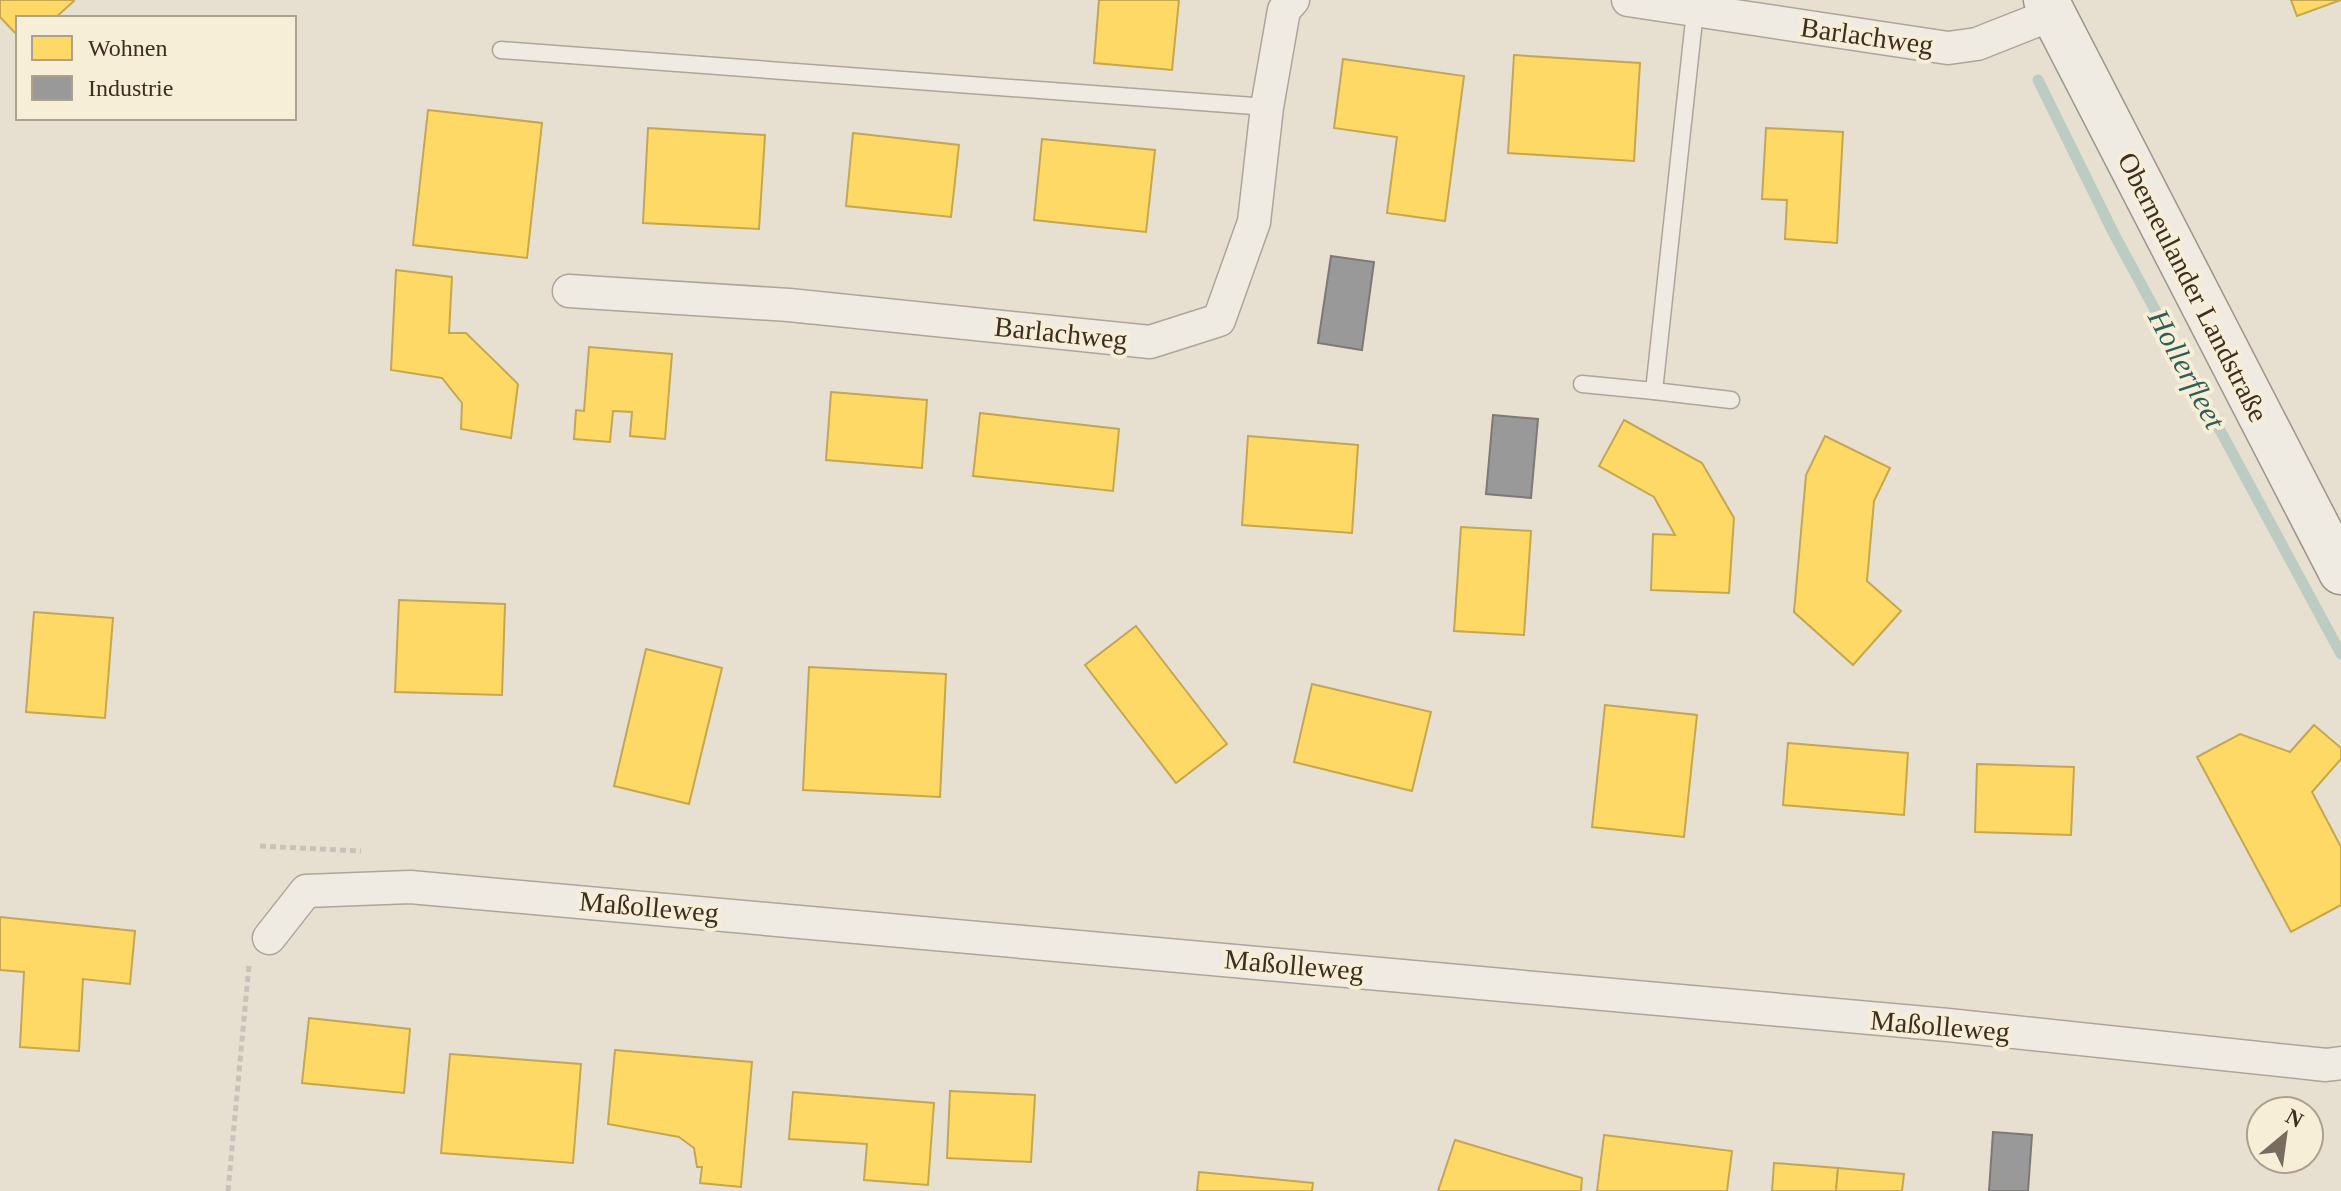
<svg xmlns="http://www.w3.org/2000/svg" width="2341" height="1191" font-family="'Times New Roman',serif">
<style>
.homes{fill:#ffd966;stroke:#c5a651;stroke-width:2}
.industry{fill:#999;stroke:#7d7975;stroke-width:2}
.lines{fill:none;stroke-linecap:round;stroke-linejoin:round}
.stream{stroke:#bcccc2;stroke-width:11}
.lane-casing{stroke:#ada599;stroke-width:19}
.street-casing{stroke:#ada599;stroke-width:35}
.secondary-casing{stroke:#9c958a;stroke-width:47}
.path{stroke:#c8c2b9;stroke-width:5;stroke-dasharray:6 4;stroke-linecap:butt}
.lane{stroke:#efebe3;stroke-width:16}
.street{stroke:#efebe3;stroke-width:32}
.secondary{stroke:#efebe3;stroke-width:44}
.labels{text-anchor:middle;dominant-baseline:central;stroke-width:8;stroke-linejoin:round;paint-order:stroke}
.street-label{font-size:28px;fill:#3d2e20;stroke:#f7eed8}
.water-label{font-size:30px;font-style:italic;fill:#2f5d5a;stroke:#f7eed8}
</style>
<rect width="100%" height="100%" fill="#e7e0d1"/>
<!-- homes -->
<g class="homes">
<polygon points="0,0 73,0 74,1 55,18 18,18 18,36 0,17"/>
<polygon points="1099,0 1179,0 1172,70 1094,63"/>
<polygon points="2291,0 2341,0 2297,16"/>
<polygon points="1514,55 1640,63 1634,161 1508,153"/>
<polygon points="1343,59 1464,76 1445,221 1387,213 1397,137 1334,128"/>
<polygon points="428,110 542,123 527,258 413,245"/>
<polygon points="648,128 765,135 759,229 643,223"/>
<polygon points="1766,128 1843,132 1837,243 1785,239 1787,200 1762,199"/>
<polygon points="853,133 959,145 951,217 846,206"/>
<polygon points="1042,139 1155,150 1146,232 1034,220"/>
<polygon points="396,270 452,277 449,333 466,333 518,384 511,438 461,429 462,403 442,378 391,370"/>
<polygon points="589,347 672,354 665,439 630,436 632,412 613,411 610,442 574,439 576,410 584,411"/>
<polygon points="831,392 927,400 922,468 826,460"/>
<polygon points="980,413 1119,429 1113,491 973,476"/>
<polygon points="1624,420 1702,463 1734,518 1729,593 1651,590 1653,534 1675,535 1654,497 1599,466"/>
<polygon points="1248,436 1358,445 1352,533 1242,525"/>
<polygon points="1825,436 1890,468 1874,501 1867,581 1901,611 1853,665 1794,612 1806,475"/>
<polygon points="1461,527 1531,531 1524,635 1454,631"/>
<polygon points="399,600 505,604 502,695 395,692"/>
<polygon points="34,612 113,618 105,718 26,712"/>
<polygon points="1136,626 1227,744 1176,783 1085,665"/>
<polygon points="646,649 722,668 689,804 614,786"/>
<polygon points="809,667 946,674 940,797 803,790"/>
<polygon points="1312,684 1431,712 1412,791 1294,762"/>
<polygon points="1605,705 1697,715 1684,837 1592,827"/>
<polygon points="2314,725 2341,748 2341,759 2312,792 2341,847 2341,905 2291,932 2197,757 2240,734 2290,752"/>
<polygon points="1788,743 1908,753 1904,815 1783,805"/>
<polygon points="1977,764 2074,767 2071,835 1975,832"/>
<polygon points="0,917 135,931 130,984 83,979 79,1051 20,1047 24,972 0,970"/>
<polygon points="309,1018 410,1029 404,1093 302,1083"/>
<polygon points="615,1050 752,1062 741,1187 700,1183 702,1167 697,1167 694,1148 679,1137 608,1124"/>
<polygon points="450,1054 581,1064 573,1163 441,1153"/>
<polygon points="950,1091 1035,1095 1031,1162 947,1158"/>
<polygon points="793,1092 934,1103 928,1185 864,1180 867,1144 789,1139"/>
<polygon points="1604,1135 1732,1151 1727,1191 1597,1191"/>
<polygon points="1455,1140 1582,1178 1581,1191 1438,1191"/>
<polygon points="1774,1163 1838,1168 1836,1191 1772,1191"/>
<polygon points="1838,1168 1904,1174 1902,1191 1836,1191"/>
<polygon points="1199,1172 1313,1183 1312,1191 1197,1191"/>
</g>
<!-- industry -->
<g class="industry">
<polygon points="1331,256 1374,262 1362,350 1318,343"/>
<polygon points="1493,415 1538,419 1531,498 1486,494"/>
<polygon points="1993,1132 2032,1135 2028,1191 1989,1191"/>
</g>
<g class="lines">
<!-- stream -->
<polyline class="stream" points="2038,80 2114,234 2341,654"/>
<!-- lane casing -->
<g class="lane-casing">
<g id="lane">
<polyline points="1695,11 1654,391 1731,400"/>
<polyline points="501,50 1267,107"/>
<polyline points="1582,384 1654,391"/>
</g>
</g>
<!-- street casing -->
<g class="street-casing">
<g id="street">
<polyline points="1628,0 1948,48 1977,44 2053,14"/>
<polyline points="569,291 789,305 1150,342 1219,320 1254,222 1267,107 1284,10 1293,0"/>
<polyline points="269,938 306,891 410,887 1948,1025 2326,1065 2341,1063"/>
</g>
</g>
<!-- secondary casing -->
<g class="secondary-casing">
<polyline id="secondary" points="2046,0 2341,572"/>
</g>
<!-- path -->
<g class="path">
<polyline points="260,846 361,851"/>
<polyline points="228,1191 249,965"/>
</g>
<!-- lane -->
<use href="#lane" class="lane"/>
<!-- street -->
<use href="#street" class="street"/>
<!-- secondary -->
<use href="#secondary" class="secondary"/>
</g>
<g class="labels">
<!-- street labels -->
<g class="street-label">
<text transform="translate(1867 36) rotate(8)">Barlachweg</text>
<text transform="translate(2193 287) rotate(63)">Oberneulander Landstraße</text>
<text transform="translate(1061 333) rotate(6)">Barlachweg</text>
<text transform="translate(649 907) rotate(5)">Maßolleweg</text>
<text transform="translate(1294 965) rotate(5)">Maßolleweg</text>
<text transform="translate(1940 1026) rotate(5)">Maßolleweg</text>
</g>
<!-- water labels -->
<g class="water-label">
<text transform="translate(2187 369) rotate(62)">Hollerfleet</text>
</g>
</g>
<!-- legend -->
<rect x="16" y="16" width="280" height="104" fill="#f7eed8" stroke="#ada18e" stroke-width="2"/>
<rect x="32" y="36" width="40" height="24" fill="#ffd966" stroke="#ada18e" stroke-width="2"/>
<text x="88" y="56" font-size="24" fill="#3d2e20">Wohnen</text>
<rect x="32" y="76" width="40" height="24" fill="#999999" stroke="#ada18e" stroke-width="2"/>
<text x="88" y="96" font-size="24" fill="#3d2e20">Industrie</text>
<!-- north arrow -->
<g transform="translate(2285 1135) rotate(29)"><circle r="38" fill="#f7eed8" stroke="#ada18e" stroke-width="2"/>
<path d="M0-6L14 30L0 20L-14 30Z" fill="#786c5e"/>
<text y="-12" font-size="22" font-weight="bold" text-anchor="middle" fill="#3d2e20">N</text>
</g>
</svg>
